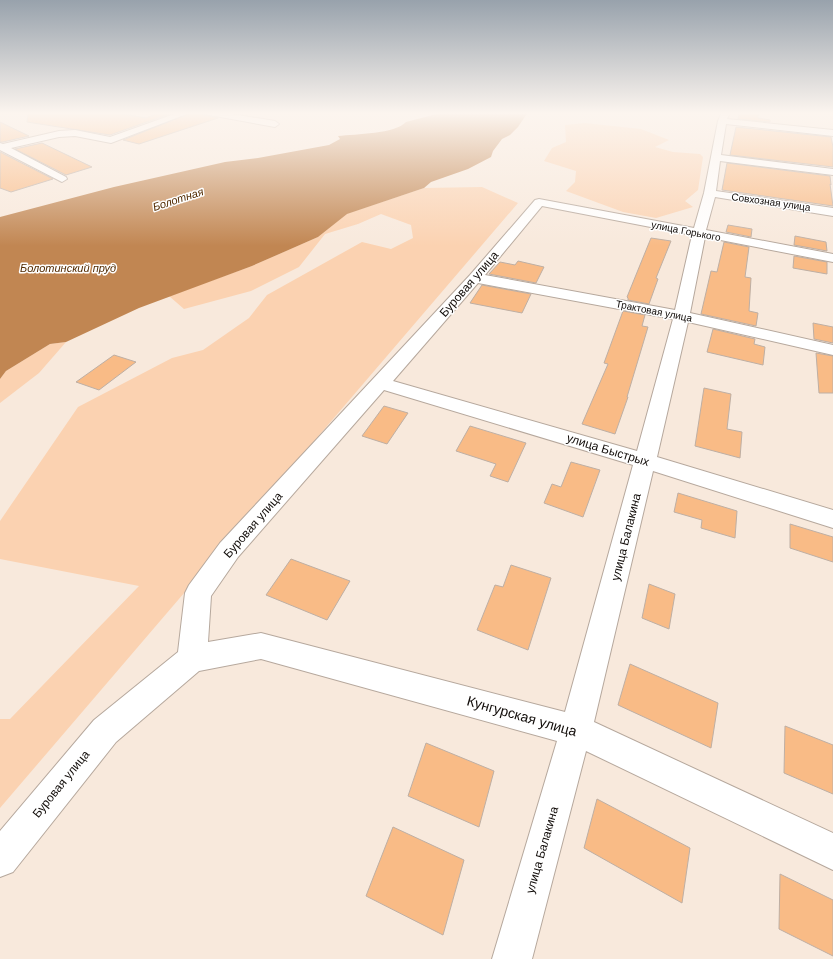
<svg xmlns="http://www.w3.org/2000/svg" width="833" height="959" font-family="Helvetica,sans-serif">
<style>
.green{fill:#fbd2b1}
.water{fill:#c18652}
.building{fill:#f9bb86;stroke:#beafa4}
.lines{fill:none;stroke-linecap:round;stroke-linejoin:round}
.minor-casing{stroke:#b6a89d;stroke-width:2}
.minor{fill:#fff;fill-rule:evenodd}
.labels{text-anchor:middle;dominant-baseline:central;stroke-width:3;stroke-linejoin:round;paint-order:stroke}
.far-street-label{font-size:10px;fill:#110c09;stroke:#fff}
.far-water-label{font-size:11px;font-style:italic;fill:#512a00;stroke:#fff}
.street-label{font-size:12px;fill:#110c09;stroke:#fff}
.near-street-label{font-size:14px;fill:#110c09;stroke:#fff}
</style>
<rect width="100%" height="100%" fill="#f8e9dc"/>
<!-- green -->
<g class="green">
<polygon points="585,123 641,129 669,140 655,147 673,152 700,154 703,157 698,190 685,201 693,207 656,218 623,212 566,191 575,182 576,171 544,161 552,148 566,142 565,125"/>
<polygon points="482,187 518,203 0,808 0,719 10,719 139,586 0,559 0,521 78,407 172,358 203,350 249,318 267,295 362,242 391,249 413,238 411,225 381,214 358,224 325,234 299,267 251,291 184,309 169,296 252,266 318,237 346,214 424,188"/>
<polygon points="66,342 39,373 0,403 0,379 6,371 50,344"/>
</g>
<!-- water -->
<path class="water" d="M444,112H528L518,127L510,135L502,139L493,151L491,157L468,169L431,182L424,188L347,214L318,237L252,266L139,308L66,342L50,344L6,371L0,379V217L114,187L225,162L258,158L329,145L340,139L338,136C356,134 395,134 406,122Z"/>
<!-- building -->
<g class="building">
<polygon points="28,112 111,112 146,118 161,112 175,112 110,135 27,122"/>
<polygon points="193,112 199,112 204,115 218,118 139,144 123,140"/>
<polygon points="740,112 758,112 758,118 770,120 770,122 738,119"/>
<polygon points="0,122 29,136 3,142 0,142"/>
<polygon points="736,127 831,137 833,147 833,167 730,155"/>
<polygon points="42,143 92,167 66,175 15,149"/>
<polygon points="0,152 53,179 11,192 0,188"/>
<polygon points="727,163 830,176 831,185 830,184 833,206 722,190"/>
<polygon points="728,225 752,229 751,237 726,232"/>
<polygon points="795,236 826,242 827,251 794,245"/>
<polygon points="651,238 671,241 656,278 658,279 649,304 628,300 628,298 627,297"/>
<polygon points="724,242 749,247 745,277 751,278 749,311 758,313 756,326 701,314 711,271 717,272"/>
<polygon points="794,256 827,262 827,274 793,268"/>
<polygon points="518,261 544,267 536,283 489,274 500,262 515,265"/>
<polygon points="482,285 531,294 522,313 470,303"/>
<polygon points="623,311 645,315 642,326 648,327 627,397 628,397 615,434 582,424 608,364 604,363"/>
<polygon points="813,323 833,327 833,343 814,339"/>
<polygon points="713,329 755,339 754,344 765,347 763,365 707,352"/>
<polygon points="816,353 833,356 833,393 819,393"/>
<polygon points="114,355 136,362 99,390 76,382"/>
<polygon points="704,388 731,394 727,429 742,432 740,458 695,446"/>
<polygon points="384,406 408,413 387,444 362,436"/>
<polygon points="470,426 526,443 508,482 490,476 496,464 456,451"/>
<polygon points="571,462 600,470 583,517 544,503 552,484 561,487"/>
<polygon points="678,493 737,511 735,538 701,528 702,520 674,512"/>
<polygon points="790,524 833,537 833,562 790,548"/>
<polygon points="291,559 350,581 327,620 266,595"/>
<polygon points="511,565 551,578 528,650 477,630 495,585 503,587"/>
<polygon points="649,584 675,594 669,629 642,618"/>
<polygon points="630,664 718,703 711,748 618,705"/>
<polygon points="785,726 833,745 833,794 784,773"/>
<polygon points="426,743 494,771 479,827 408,796"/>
<polygon points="597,799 690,848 682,903 584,848"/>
<polygon points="393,827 464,860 443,935 366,896"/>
<polygon points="780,874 833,900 833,956 779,929"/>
</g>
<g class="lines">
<!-- minor casing -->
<g class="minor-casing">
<g id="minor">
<polygon points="180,112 192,112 111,143 75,136 59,137 11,148 66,177 67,179 62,182 0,150 0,143 3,144 59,131 75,130 110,137"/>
<polygon points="200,112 220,112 275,121 279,124 275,127 204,114"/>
<path d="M722,112H730L727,119L833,130V136L726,124L721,155L833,169V175L720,161L716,191L833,208V216L715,197L706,230L833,254V262L705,237L690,313L833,345V355L688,322L657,457L833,510V528L653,471L594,722L833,833V870L586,751L532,959H492L557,741L261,659L199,671L116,742L13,872L0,877V831L94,720L178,652L185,593L189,585L220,543L470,275L535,200L539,199L694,228L704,193L718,121ZM542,206L692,235L675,310L485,275ZM478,283L673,319L637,451L393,381ZM384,390L633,465L565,712L261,633L208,642L211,596L238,557Z"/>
</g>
</g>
<!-- minor -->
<use href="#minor" class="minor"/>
</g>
<!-- sky -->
<linearGradient id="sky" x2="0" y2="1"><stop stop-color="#98a2ac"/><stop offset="0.46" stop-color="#fcf5ef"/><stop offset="1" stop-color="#fcf5ef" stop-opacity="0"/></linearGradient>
<rect width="833" height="246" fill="url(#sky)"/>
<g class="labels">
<!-- far-street labels -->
<g class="far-street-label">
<text transform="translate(771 202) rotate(8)">Совхозная улица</text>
<text transform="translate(686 231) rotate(11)">улица Горького</text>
<text transform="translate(654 311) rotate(11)">Трактовая улица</text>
</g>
<!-- far-water labels -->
<g class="far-water-label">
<text transform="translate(178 199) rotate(-18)">Болотная</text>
<text x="68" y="268">Болотинский пруд</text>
</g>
<!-- street labels -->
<g class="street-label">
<text transform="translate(469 284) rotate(-49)">Буровая улица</text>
<text transform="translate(608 450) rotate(17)">улица Быстрых</text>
<text transform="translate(253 525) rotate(-49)">Буровая улица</text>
<text transform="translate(626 537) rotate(-76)">улица Балакина</text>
<text transform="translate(61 784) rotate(-51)">Буровая улица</text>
<text transform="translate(542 850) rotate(-74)">улица Балакина</text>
</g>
<!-- near-street labels -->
<g class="near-street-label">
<text transform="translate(522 716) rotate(16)">Кунгурская улица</text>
</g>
</g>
</svg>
